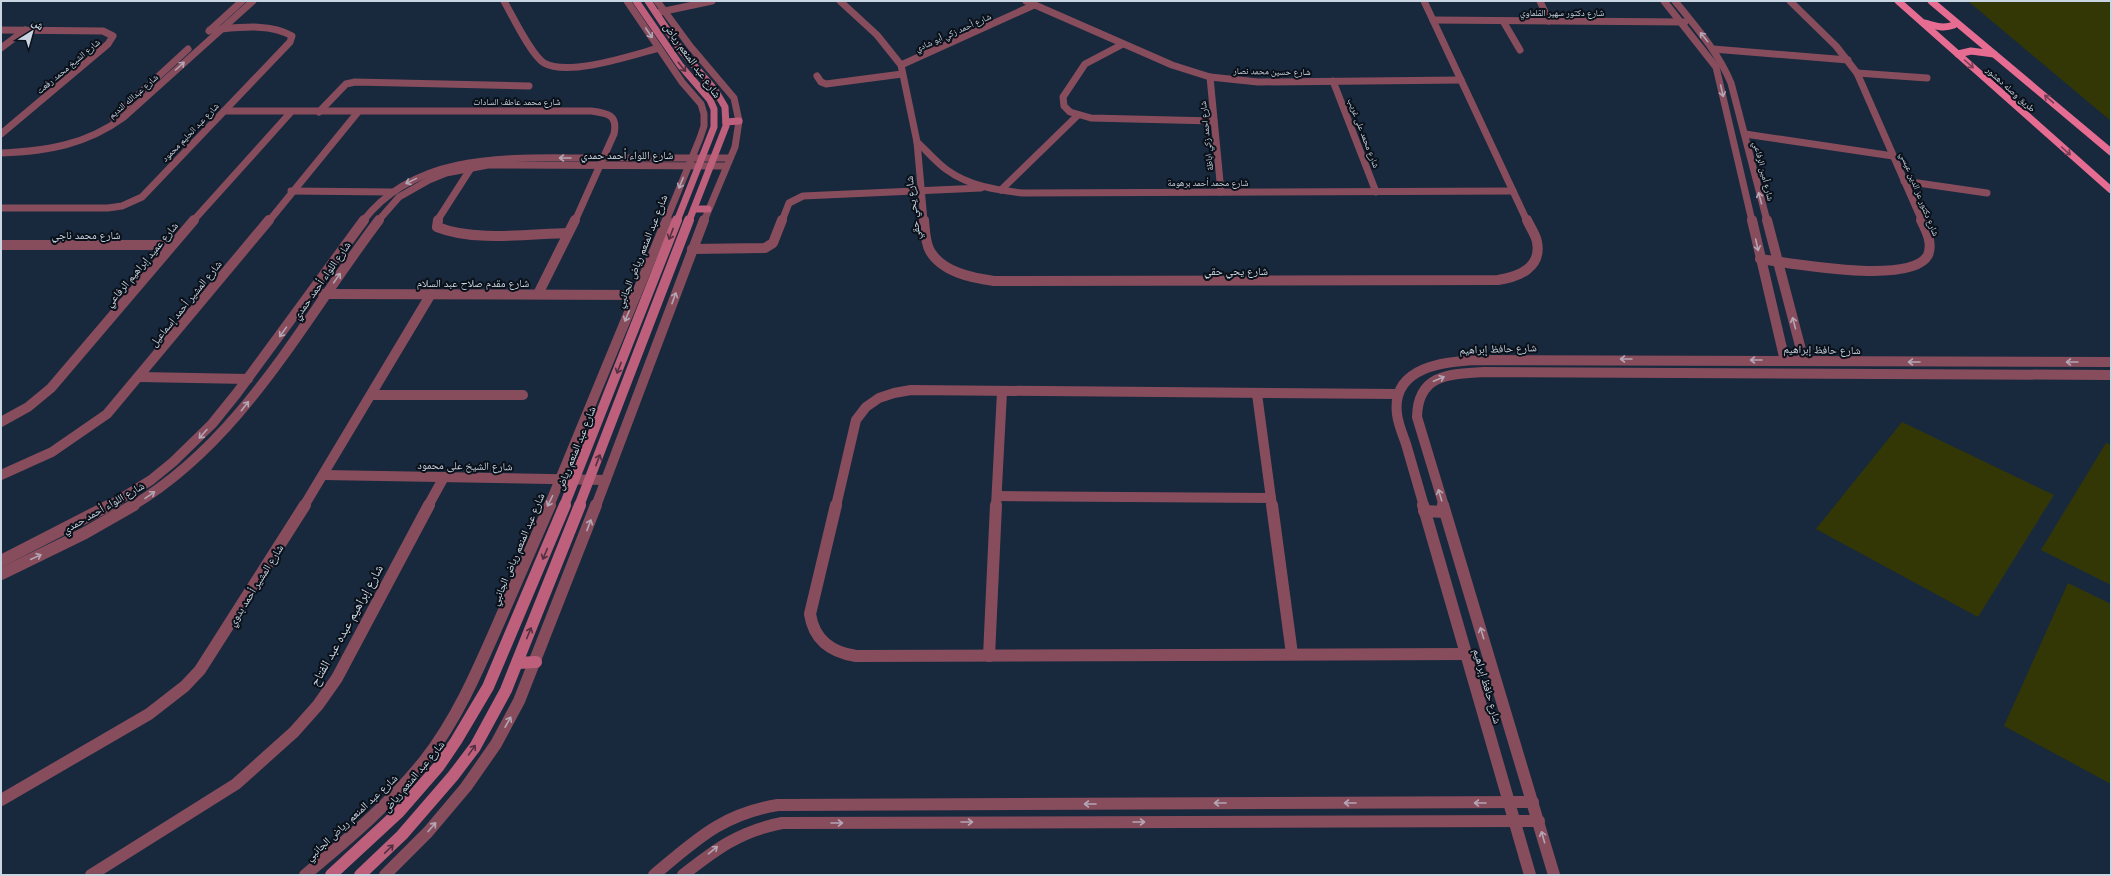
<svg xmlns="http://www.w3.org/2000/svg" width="2112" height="876" font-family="Lato,'Noto Naskh Arabic',sans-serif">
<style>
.green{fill:#333705}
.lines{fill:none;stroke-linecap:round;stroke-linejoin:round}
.street-far2{stroke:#884d5d;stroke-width:7}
.street-far1{stroke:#884d5d;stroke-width:10}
.street{stroke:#884d5d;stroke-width:12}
.secondary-far2{stroke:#be5f7b;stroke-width:7}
.secondary-far1{stroke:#be5f7b;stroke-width:10}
.secondary{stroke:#be5f7b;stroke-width:12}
.primary{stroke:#e76c92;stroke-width:7}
.oneway{stroke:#b3a5b3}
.oneway2{stroke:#783e56}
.oneway3{stroke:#523041}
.labels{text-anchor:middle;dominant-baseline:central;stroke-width:4;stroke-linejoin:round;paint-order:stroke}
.far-street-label{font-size:9px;fill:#cad5e2;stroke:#0a111a}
.street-label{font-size:11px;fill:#cad5e2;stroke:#0a111a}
.near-street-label{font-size:13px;fill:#cad5e2;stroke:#0a111a}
</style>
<rect width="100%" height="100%" fill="#18293d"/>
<!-- green -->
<g class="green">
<polygon points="1968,1 2111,1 2111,121"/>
<polygon points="1902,422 2054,495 1978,617 1816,529"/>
<polygon points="2106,443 2111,445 2111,585 2041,550"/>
<polygon points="2068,583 2111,604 2111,784 2004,726"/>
</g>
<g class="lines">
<!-- street-far2 -->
<g class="street-far2">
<path d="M504,1C512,15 531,55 544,63C568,77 633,55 659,48"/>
<polyline points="627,1 682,82 701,104 704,114 704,126 700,138 666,221"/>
<polyline points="657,1 690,46 734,98 739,121 735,147 704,221"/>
<polyline points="840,1 877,35 901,65 917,142 924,221"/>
<polyline points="1026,1 1172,65 1210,77 1258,82 1461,80"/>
<polyline points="1424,1 1527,221"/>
<polyline points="1540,1 1549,21"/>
<polyline points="1664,1 1716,67 1752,221"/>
<path d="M1675,1C1696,27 1718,52 1731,83L1767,221"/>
<polyline points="1790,1 1836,46 1857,73 1922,221"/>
<polyline points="660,12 712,1"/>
<polyline points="1433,20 1685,22"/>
<polyline points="1503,21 1520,50"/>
<polyline points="1,30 103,31 113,36 108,44 1,134"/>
<polyline points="209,31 242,1"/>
<polyline points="1123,44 1085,64 1063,97 1064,106 1070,112 1091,118 1214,121"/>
<polyline points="1,48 25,30"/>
<polyline points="1713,49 1848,60"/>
<polyline points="901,65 1034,5"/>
<polyline points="1857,73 1927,78"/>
<polyline points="817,76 821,82 826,84 902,74"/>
<polyline points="1210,77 1221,192"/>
<polyline points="1333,81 1376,192"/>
<path d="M224,111H591C608,113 618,115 614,134L575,221"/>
<polyline points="319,112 346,84 355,82 529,86"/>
<polyline points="113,118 188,49"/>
<polyline points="1745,134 1893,156"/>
<path d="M917,142C927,151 936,162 947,170C969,186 996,190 1023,193L1513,191"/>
<path d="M1,153C47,151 86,145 124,117L253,1"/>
<polyline points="1904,181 1987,193"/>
<polyline points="1001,190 1078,115"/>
<polyline points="291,191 391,192"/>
<path d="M1,208H108L122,206L142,197L290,42L292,36C269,22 235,28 210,30"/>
<polyline points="193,221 291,112"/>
<polyline points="269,221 358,112"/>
<path d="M363,221C417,151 511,158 591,158C637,158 684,158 730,158"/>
<polyline points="378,221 399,197 429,180 446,173 488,165 726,166"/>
<polyline points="437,221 471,168"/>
<polyline points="782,221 789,203 803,196 981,188"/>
</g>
<!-- street-far1 -->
<g class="street-far1">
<path d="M438,220L437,227C474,242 528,234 568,233"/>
<path d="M924,220C925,230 925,242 930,251C942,272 972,278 994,281L1498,280C1518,277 1542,268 1537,242C1536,235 1530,227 1527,220"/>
<polyline points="1752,220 1785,361"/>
<polyline points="1767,220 1804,361"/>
<polyline points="1,245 171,245"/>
<polyline points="692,249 765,248 773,243 782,220"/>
<path d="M1760,259C1790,263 1912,286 1928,255C1933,243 1926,230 1921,220"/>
<polyline points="323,294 636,295"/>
<polyline points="538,294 575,220"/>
<polyline points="140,377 248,379"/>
<polyline points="1257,394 1272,506"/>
<polyline points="372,395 523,395"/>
<polyline points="1,422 28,407 51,388 194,220"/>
<polyline points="1,475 52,452 107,414 269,220"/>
<polyline points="324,475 606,480"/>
<polyline points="997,496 1271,498"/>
<polyline points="109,506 151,480 173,462 212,424 237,393 364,220"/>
<path d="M132,506C243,440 303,320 379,220"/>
<polyline points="304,506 431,294"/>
<polyline points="428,506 444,477"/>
<polyline points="549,506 667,220"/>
<polyline points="596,506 704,220"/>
<polyline points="836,506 856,420 866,407 879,398 894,393 911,390 1398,394"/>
<polyline points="996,506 1002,392"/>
<path d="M1424,506C1418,486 1412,465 1406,444C1403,435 1398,424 1397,414C1391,366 1446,361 1480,360L2111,362"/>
<path d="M1444,506L1417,417C1418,374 1449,374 1484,372L2111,375"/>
</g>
<!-- street -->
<g class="street">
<path d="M836,505L810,614C814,640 831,652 856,656L1466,654"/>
<polyline points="1272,505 1292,654"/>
<polyline points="1423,505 1530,875"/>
<polyline points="1443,505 1554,875"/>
<polyline points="1424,511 1445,512"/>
<polyline points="1,561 110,505"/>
<polyline points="1,574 85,533 134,505"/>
<polyline points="989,656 996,505"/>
<polyline points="1,800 149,714 185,686 200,670 305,505"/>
<polyline points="91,875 236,784 294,732 318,705 337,678 429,505"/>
<path d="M305,875C347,840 391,803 425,760C457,719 478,670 499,622C516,583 533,544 550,505"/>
<polyline points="385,875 428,832 466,787 496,744 519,701 596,505"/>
<path d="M654,875C696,840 722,814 778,805L1533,802"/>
<path d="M683,875C716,849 740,831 782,823L1539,821"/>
</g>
<!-- secondary-far2 -->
<g class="secondary-far2">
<polyline points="636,1 680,65 710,100 714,109 714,127 677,221"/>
<polyline points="648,1 680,49 715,90 725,107 726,126 689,221"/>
<polyline points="726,122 739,121"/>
<polyline points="694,209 708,209"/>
</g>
<!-- secondary-far1 -->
<g class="secondary-far1">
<polyline points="564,506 677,220"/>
<polyline points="579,506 689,220"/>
</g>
<!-- secondary -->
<g class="secondary">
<polyline points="518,663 536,662"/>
<polyline points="331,875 399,812 439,766 456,741 488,687 565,505"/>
<polyline points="360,875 402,835 453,776 475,747 506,690 580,505"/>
</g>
<!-- primary -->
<g class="primary">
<polyline points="1898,1 2111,190"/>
<polyline points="1931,1 2111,152"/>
<path d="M1925,23C1935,26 1943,29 1954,25L1955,22"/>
<polyline points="1958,54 1971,51 1994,54"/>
</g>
</g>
<!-- one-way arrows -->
<defs><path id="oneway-shaft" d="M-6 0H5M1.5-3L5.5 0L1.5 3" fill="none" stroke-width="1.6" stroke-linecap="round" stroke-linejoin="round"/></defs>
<g class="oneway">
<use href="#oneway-shaft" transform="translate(649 33) rotate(56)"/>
<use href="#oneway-shaft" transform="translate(1704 37) rotate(-129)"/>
<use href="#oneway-shaft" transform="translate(180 66) rotate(-42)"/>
<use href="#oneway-shaft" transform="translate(1722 91) rotate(77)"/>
<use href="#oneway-shaft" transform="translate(565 158) rotate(-180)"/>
<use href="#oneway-shaft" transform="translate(411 181) rotate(154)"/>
<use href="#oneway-shaft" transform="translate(681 183) rotate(112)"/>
<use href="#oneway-shaft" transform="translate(1760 198) rotate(-105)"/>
<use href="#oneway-shaft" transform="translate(1757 245) rotate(77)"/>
<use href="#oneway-shaft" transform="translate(337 278) rotate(-55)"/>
<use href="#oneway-shaft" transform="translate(674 298) rotate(-70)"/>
<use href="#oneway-shaft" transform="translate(627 316) rotate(112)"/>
<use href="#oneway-shaft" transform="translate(1794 323) rotate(-105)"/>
<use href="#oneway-shaft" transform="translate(283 332) rotate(126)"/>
<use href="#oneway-shaft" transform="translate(1626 359) rotate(-180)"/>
<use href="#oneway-shaft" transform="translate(1756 360) rotate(-180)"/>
<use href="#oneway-shaft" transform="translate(1914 362) rotate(-180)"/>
<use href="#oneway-shaft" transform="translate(2072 362) rotate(-180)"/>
<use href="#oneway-shaft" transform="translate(1439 379) rotate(-23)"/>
<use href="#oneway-shaft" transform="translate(245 406) rotate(-52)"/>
<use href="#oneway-shaft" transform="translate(203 434) rotate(132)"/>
<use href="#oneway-shaft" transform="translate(150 495) rotate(-35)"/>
<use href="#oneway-shaft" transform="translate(1440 495) rotate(-107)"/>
<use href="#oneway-shaft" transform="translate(550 501) rotate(116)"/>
<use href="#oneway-shaft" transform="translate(589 525) rotate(-69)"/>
<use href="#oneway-shaft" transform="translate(36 557) rotate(-25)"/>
<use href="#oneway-shaft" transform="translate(1482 633) rotate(-107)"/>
<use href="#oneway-shaft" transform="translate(508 722) rotate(-61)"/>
<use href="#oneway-shaft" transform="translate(1220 803) rotate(180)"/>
<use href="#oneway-shaft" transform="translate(1350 803) rotate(180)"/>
<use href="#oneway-shaft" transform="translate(1480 803) rotate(180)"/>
<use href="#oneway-shaft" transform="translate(1090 804) rotate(180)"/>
<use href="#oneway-shaft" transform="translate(967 822)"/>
<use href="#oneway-shaft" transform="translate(1139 822)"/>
<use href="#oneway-shaft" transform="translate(837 823)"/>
<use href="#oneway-shaft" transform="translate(432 827) rotate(-49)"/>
<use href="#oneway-shaft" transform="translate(1543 837) rotate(-106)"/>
<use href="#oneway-shaft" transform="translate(713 850) rotate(-39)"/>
</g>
<g class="oneway2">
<use href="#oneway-shaft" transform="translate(1969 64) rotate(42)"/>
<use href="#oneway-shaft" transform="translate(2049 99) rotate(-139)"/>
<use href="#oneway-shaft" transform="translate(2066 151) rotate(42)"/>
</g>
<g class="oneway3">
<use href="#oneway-shaft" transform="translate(682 67) rotate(51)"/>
<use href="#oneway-shaft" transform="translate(671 234) rotate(111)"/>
<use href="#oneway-shaft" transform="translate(619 368) rotate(111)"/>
<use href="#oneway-shaft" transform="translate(598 460) rotate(-69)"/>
<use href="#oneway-shaft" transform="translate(545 554) rotate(113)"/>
<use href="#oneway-shaft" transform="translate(529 633) rotate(-68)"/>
<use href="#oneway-shaft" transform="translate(472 750) rotate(-55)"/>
<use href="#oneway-shaft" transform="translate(389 849) rotate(-44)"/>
</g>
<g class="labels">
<!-- far-street labels -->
<g class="far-street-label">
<text x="1562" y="12">شارع دكتور سهير القلماوي</text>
<text transform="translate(953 32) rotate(-24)">شارع أحمد زكي أبو شادي</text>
<text transform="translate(68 66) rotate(-40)">شارع الشيخ محمد رفعت</text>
<text transform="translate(1272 71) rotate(1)">شارع حسين محمد نصار</text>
<text transform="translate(2011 89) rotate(42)">طريق وصله دهشور</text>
<text transform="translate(133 96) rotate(-41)">شارع عبدالله النديم</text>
<text x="517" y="101">شارع محمد عاطف السادات</text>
<text transform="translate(190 132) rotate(-46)">شارع عبد الحليم محمود</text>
<text transform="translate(1364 133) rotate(69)">شارع محمد على غريب</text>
<text transform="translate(1206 136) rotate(-96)">شارع احمد زكي اباظة</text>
<text transform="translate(1764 171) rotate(76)">شارع أمين الرفاعي</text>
<text x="1208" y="182">شارع محمد أحمد برهومة</text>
<text transform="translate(1920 194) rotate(68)">شارع دكتور عز الدين عيسي</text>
</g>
<!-- street labels -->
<g class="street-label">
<text transform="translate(693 60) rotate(54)">شارع عبد المنعم رياض</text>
<text x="627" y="154">شارع اللواء أحمد حمدي</text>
<text transform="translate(912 208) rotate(-97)">شارع يحي حقي</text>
<text x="86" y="234">شارع محمد ناجي</text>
<text transform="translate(641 251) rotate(-68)">شارع عبد المنعم رياض الجانبي</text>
<text transform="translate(141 264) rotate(-50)">شارع عميد إبراهيم الرفاعي</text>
<text x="1236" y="270">شارع يحي حقي</text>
<text transform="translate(321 280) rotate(-55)">شارع اللواء أحمد حمدي</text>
<text x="473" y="282">شارع مقدم صلاح عبد السلام</text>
<text transform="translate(185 303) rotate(-51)">شارع المشير أحمد إسماعيل</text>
<text transform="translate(1498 348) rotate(-2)">شارع حافظ إبراهيم</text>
<text transform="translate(1822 349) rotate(1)">شارع حافظ إبراهيم</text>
<text transform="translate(575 448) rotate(-68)">شارع عبد المنعم رياض</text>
<text transform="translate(465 465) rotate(1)">شارع الشيخ على محمود</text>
<text transform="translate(103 507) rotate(-30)">شارع اللواء أحمد حمدي</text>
<text transform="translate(517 549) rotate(-67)">شارع عبد المنعم رياض الجانبي</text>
<text transform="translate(255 585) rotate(-58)">شارع المشير أحمد بدوي</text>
<text transform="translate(1488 686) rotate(74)">شارع حافظ إبراهيم</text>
<text transform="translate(413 776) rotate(-50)">شارع عبد المنعم رياض</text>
<text transform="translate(351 817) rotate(-43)">شارع عبد المنعم رياض الجانبي</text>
</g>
<!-- near-street labels -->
<g class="near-street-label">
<text transform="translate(346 625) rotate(-61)">شارع إبراهيم عبده عبد الفتاح</text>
</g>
</g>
<!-- border -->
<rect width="2112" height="876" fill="none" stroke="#cad5e2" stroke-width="4"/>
<!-- north arrow -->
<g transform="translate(32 32) rotate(37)" stroke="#0a111a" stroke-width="3" paint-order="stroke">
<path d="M0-3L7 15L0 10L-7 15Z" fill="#cad5e2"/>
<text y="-6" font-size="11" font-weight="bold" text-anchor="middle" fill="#cad5e2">ش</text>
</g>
</svg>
